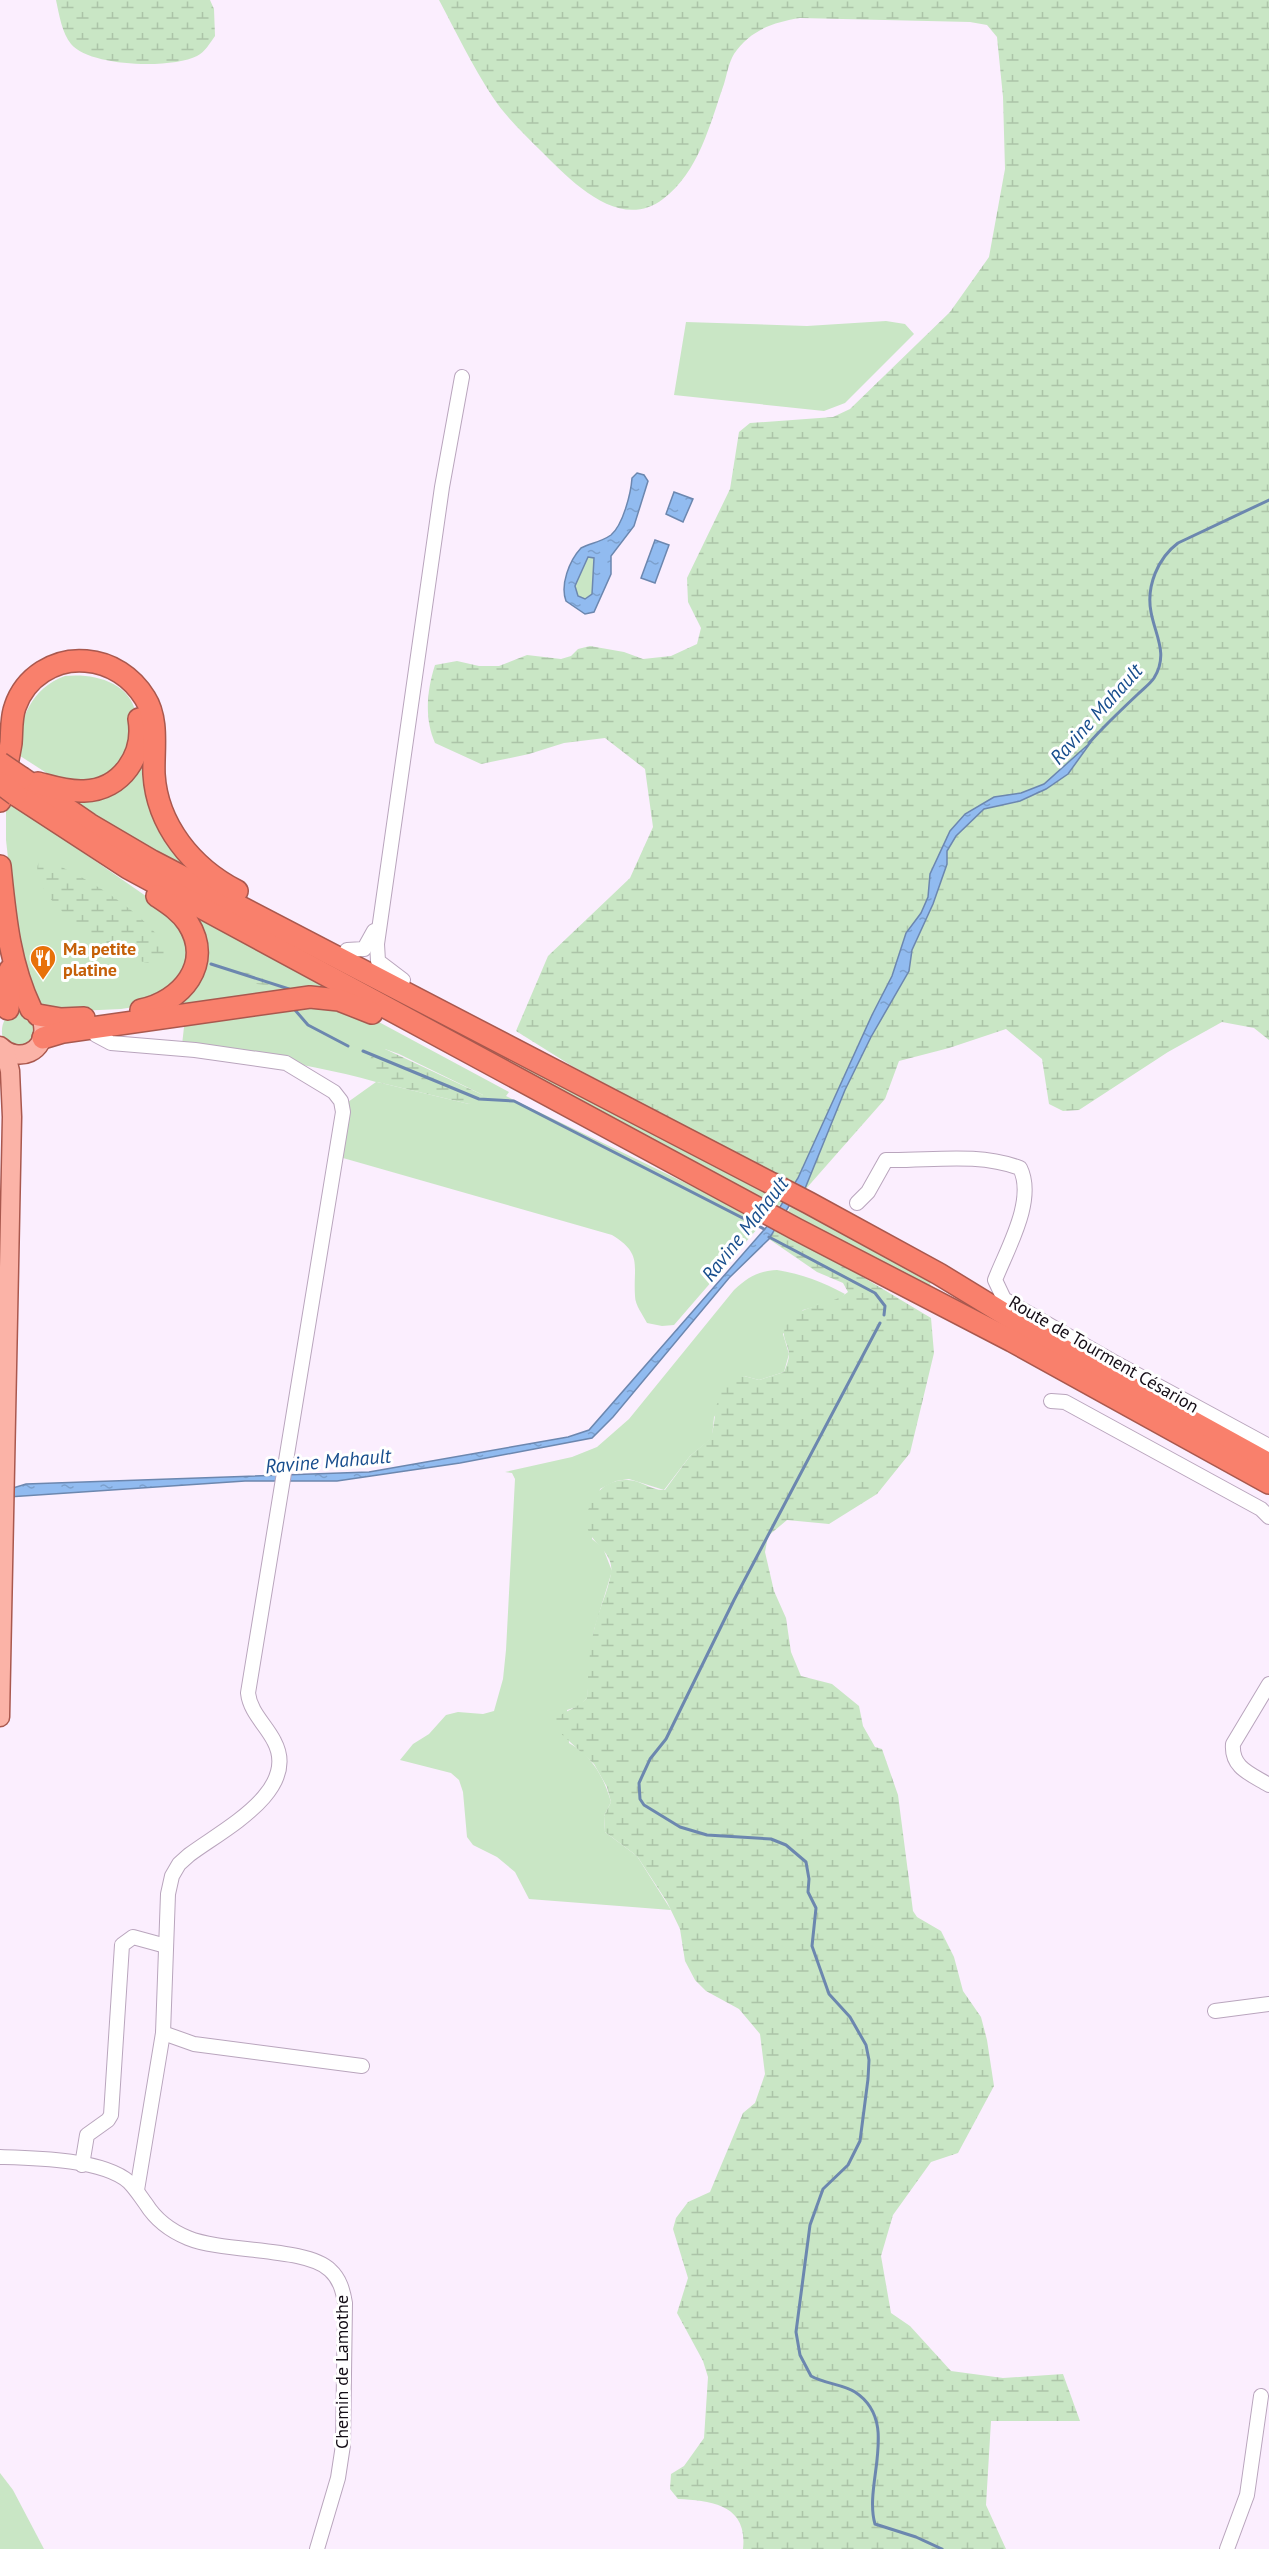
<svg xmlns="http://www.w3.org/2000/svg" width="1269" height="2549" font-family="'PT Sans',sans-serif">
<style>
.green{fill:#c9e6c5;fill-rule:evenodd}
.wetland{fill:url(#wetland-marsh)}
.water{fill:url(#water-ripples);stroke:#6c87af;stroke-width:1.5;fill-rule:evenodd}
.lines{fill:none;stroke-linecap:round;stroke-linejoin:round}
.stream{stroke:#6c87af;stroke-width:3}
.minor-casing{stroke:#b9a5bd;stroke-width:16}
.major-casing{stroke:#a9584e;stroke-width:21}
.highway-casing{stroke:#a9584e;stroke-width:24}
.minor{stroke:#fff;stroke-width:14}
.major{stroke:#fbb3a7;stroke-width:18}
.highway{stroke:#f9806c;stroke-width:21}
.highway-bridge-casing{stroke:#a9584e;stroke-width:24;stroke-linecap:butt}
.highway-bridge{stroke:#f9806c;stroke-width:21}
.labels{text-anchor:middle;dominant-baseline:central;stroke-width:6;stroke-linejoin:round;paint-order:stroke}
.food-label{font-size:18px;font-weight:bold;fill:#c56008;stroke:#fff;text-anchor:start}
.street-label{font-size:18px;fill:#140d16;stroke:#fff}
.water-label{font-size:20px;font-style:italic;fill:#184e8d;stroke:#fff}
</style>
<defs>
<pattern id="wetland-marsh" width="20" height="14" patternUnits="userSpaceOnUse" patternTransform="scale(1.5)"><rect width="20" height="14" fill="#c9e6c5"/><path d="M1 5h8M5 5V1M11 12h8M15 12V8" fill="none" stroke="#acc4a8"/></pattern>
<pattern id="water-ripples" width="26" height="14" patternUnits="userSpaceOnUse" patternTransform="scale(1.5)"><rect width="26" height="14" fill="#91bbf0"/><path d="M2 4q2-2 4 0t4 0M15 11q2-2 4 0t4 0" fill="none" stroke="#7ca0cd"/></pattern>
</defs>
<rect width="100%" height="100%" fill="#fbeefe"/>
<!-- green -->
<g class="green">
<polygon points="886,321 905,324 914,334 845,403 824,411 674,395 686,322 807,326"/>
<polygon points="588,557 594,558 592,594 585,599 578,596 575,586"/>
<path d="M65,676C92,673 130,681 136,714C138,726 134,743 133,756L93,785L59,781L14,752C22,718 30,689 65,676Z"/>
<polygon points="147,746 155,797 214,884 121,834 64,796 79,799"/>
<polygon points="6,799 153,901 190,933 183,982 134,1007 121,1009 78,1011 42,1006 30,995 14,912 6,840"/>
<polygon points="192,914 336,991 172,1009 186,996"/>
<path d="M299,1003L364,1014L509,1092L506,1096L764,1221L674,1325L662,1326L647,1323C643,1315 635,1305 635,1296C633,1265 643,1254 612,1235L336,1156L343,1112L348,1102L376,1082C312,1064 248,1056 182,1045L185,1018ZM385,1049L399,1054L483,1095L469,1104L377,1082Z"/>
<path d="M17,1010L24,1011L39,1030L25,1049L3,1041C0,1025 3,1017 17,1010Z"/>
<polygon points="476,1037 786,1198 777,1208 471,1045"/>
<polygon points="794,1201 931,1278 930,1287 786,1215"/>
<path d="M777,1270C802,1274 823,1282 845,1294L839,1300L803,1310L783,1334L789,1354L784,1372L759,1380L744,1376L714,1417L712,1438L690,1456L664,1490L629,1479L616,1481L600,1489L592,1539L603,1548L612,1571L594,1630L587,1698L580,1706L567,1710L569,1743C592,1756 604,1777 611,1802L604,1816L605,1832L637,1856L671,1910L529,1899L515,1872L497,1857L473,1845L467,1837L463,1792L459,1780L451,1773L400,1760L413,1744L429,1734L446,1715L458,1712L483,1714L494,1711L503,1679L506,1650L515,1479L512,1473L505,1472L572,1457L597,1447L629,1419L734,1290C748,1277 757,1271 777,1270Z"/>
<polygon points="0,2473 13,2490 44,2549 0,2549"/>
</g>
<!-- wetland -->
<g class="wetland">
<path d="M56,0H210L214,9L215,36C210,43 205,52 197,56C172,69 90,67 71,44C62,33 59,14 56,0Z"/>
<path d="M439,0H1269V1040L1254,1028L1222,1022L1168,1052L1079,1110L1063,1111L1049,1104L1042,1059L1006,1029L949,1048L899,1061L885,1099L804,1191L572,1066L516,1031L548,956L630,878L653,827L645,769L605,738L564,743L529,754L481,764L435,743C424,718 427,690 435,665L457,661L479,666H499L527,655L561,659L571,656L578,649L590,646L624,652L643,659L671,656L697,644L701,628L688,602L687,578L730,489L739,432L750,423L833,417L850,409L950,312L989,257L1005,169L1003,97L997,37L987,25L970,22L800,18C774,22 750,30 734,54C729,62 727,74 724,84C710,124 699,172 663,199C619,233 569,179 540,150C523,133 505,116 492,96C472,65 456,32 439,0Z"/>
<path d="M46,860C86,877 142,910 166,947C171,1002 19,901 39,862Z"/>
<polygon points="226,965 275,983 276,987 251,983 222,969 222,966"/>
<polygon points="385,1049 483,1095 480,1102 469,1104 377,1082 368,1063 375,1050"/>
<path d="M778,1226L931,1318L934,1353L910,1453L877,1494L829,1524L787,1520L768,1536L765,1552L774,1591L786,1618L791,1652L801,1676L832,1684L859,1706L863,1726L875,1747L882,1749L898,1795L913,1911L917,1917L941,1931L954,1957L963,1991L981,2017L987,2040L994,2086L958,2153L931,2162L893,2215L881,2256L891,2313L910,2326L951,2371L1003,2378L1063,2374L1080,2421H991L986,2505L1006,2549H743C748,2504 711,2501 678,2499L670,2489L671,2474L684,2466L704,2438L708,2377L703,2361L677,2313L688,2278L673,2229L676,2218L688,2202L710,2192L743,2113L755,2103L765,2074L760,2034L739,2009L706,1991L695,1980L685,1961L680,1929L667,1902L637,1856L605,1832L604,1816L611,1802L607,1787L594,1764L556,1729V1718C567,1710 578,1708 587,1698C588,1675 589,1652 594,1630C598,1611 608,1592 611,1573C616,1543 567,1541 595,1496C602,1486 613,1480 626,1480C640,1479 651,1491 665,1490L690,1456L711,1438C719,1410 710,1387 744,1376L759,1380L784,1372C786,1367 789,1360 789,1354C789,1347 783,1339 784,1332C788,1304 830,1308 848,1292L843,1283L817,1272L769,1239Z"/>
</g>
<!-- water -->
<g class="water">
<path d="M637,473L644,475L648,481L634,526L611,556V574L594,612L585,614L566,601C560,585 569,561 581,548C591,543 601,542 611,535C623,525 631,493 632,478ZM588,557L594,558L592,594L585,599L578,596L575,586Z"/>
<polygon points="674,492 693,499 683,522 666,514"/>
<polygon points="655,540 669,545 655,583 641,578"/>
<polygon points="1091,742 1068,774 1046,789 1020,801 984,809 956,836 947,851 947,864 933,904 912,950 909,971 871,1037 845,1090 804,1191 789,1206 769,1239 729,1278 613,1417 592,1438 460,1463 337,1481 245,1481 8,1497 0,1492 26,1484 369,1472 568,1437 589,1430 770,1223 798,1178 872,1015 892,976 906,933 921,913 928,897 930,874 950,831 965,814 994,797 1021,793 1044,784"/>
</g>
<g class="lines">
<!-- stream -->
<g class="stream">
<path d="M1089,743C1104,726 1121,710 1138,694C1143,689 1150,684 1154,678C1169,654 1155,635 1151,612C1146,586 1158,558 1178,543L1269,500"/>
<polyline points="211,964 289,989"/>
<polyline points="295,1010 308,1025 348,1046"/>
<polyline points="363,1051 479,1099 514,1101 764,1229"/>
<polyline points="769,1237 875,1293 885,1306 884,1315"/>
<path d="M880,1323L734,1600L666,1739L650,1759L639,1783L640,1799L644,1805L680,1827L707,1835L771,1839L786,1845L806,1862L809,1879L808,1892L816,1908L812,1946L829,1994L850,2017L866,2045L869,2060L868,2079L860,2141L848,2165L823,2189L810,2225L796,2332L800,2355L811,2376C825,2384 842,2384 855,2392C901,2422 863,2483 875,2524L916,2537L942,2549"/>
</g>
<!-- minor casing -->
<g class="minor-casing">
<g id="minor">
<polyline points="347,950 364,949 374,931"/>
<polyline points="403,980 378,961 377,944 442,487 462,377"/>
<path d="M91,1027L96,1035L111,1043L195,1050L286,1063L334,1092L341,1101L343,1112L248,1693C250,1712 266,1725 274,1741C301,1791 222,1830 189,1855L179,1864L172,1876L168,1894L163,2033L137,2190"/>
<path d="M857,1203L868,1192L886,1160C931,1161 976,1152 1020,1168C1036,1200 1007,1249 995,1280L1004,1299L1112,1361L1269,1446"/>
<polyline points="1051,1401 1065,1402 1261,1509 1269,1517"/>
<path d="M1269,1684L1233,1744C1231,1768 1251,1774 1269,1785"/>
<polyline points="1215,2011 1269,2004"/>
<polyline points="163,2033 194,2044 362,2066"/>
<path d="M0,2157C34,2158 103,2159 129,2182C136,2189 140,2196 146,2204C156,2220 171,2231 188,2238C224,2253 307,2247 330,2270C340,2279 343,2291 345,2303L343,2445L338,2478L317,2549"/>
<polyline points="82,2165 87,2135 108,2120 111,2115 122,1945 133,1937 166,1946"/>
<polyline points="1227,2549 1247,2495 1261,2396"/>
</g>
</g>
<!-- major casing -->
<g class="major-casing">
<g id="major">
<path d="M0,1046C18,1064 47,1052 43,1025"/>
<polyline points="0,1717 12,1117 10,1071 5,1051"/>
</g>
</g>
<!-- highway casing -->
<g class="highway-casing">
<g id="highway">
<polyline points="22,778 89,824 152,861 809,1203 939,1274 1075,1357 1269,1464"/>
<path d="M38,783C53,787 68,792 84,791C122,790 145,754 139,719"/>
<polyline points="16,795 128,868 796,1229 1012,1341 1269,1483"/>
<path d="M0,801C3,781 8,762 11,743C12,731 11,718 15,707C25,677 55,658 86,661C111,663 132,677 145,698C159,720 153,750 154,774C157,825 192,868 237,891"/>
<path d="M0,866C5,915 9,963 31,1009"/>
<polyline points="8,1009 10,970"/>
<path d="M141,1010C181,1002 214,964 188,923C180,911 169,904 157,896"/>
<polyline points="38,1015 61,1019 84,1018"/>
<polyline points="43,1038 63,1032 310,997 339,1000 372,1013"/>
</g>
</g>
<!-- minor -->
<use href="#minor" class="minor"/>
<!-- major -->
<use href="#major" class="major"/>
<!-- highway -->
<use href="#highway" class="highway"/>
<!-- highway-bridge casing -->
<g class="highway-bridge-casing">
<g id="highway-bridge">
<polyline points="0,763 22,778"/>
<polyline points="0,783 16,795"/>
</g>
</g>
<!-- highway-bridge -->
<use href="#highway-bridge" class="highway-bridge"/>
</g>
<!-- icons -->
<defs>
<g id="restaurant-pin" transform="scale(1.35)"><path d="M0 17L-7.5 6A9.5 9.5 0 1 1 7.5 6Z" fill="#e8710a" stroke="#fff"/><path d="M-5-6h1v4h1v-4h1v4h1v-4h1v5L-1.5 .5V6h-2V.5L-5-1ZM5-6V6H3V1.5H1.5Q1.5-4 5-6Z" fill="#fff"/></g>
</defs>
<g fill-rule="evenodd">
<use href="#restaurant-pin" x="43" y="958"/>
</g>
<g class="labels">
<!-- food labels -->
<g class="food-label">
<text x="63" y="948">Ma petite<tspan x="63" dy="21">platine</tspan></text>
</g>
<!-- street labels -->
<g class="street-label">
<text transform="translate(1104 1354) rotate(30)">Route de Tourment Césarion</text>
<text transform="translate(341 2372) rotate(-90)">Chemin de Lamothe</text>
</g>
<!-- water labels -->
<g class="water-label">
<text transform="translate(1096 714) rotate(-48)">Ravine Mahault</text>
<text transform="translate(745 1229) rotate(-52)">Ravine Mahault</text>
<text transform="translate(328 1461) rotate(-5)">Ravine Mahault</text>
</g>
</g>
</svg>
